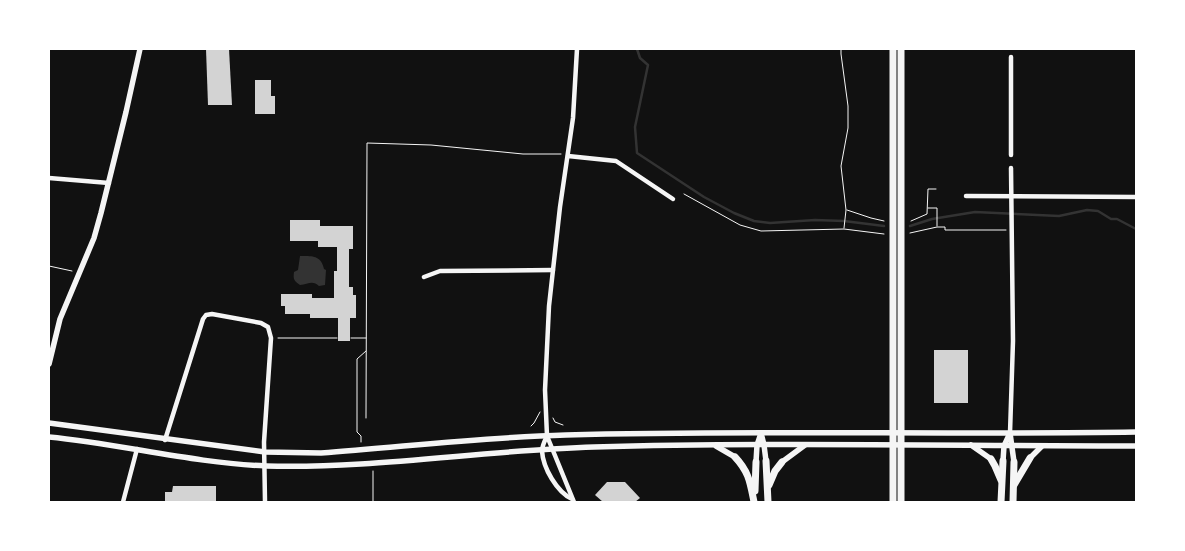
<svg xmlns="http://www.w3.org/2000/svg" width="1185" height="551" font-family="Roboto,sans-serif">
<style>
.water{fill:#333}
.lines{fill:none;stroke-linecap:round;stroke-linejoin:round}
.stream{stroke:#333;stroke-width:2.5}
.building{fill:#d3d3d3}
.path{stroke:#f5f5f5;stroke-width:1}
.minor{stroke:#f5f5f5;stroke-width:4.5}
.secondary{stroke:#f5f5f5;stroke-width:5.5}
.trunk{stroke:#f5f5f5;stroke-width:7}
</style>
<rect width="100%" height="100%" fill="#111"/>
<!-- water -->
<path class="water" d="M300,256C312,256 321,255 324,269L326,270L325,285L319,286C313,280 308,284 300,285C294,281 293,279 294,272L298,270Z"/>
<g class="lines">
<!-- stream -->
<g class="stream">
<polyline points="637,49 640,58 648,65 635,127 637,153 704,197 734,213 754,221 770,223 815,220 844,221 884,226"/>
<polyline points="910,226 932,219 975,212 1059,216 1087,210 1098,211 1111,219 1117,219 1136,229"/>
</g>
</g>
<!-- building -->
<g class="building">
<polygon points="206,49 229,49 232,105 208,105"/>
<polygon points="255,80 271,80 271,96 275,96 275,114 255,114"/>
<polygon points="290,220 320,220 320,226 353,226 353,249 349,249 349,287 353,287 353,295 356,295 356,318 350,318 350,341 338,341 338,318 310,318 310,314 285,314 285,306 281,306 281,294 312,294 312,298 334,298 334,271 337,271 337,247 318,247 318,241 290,241"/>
<rect x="934" y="350" width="34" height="53"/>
<polygon points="607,482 625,482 640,498 635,502 603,502 595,495"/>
<polygon points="173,486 216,486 216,502 165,502 165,492 172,492"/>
</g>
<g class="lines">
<!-- path -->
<g class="path">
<polyline points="841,49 841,54 848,106 848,128 841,166 846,210 844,228"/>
<polyline points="684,194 740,225 761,231 844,229 884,234"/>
<polyline points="928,208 937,208 937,226"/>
<polyline points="847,210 871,218 884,221"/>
<polyline points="911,221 927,214 928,189 936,189"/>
<polyline points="910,233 937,227 945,227 945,230 1006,230"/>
<polyline points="49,266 72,271"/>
<polyline points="278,338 337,338"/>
<polyline points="351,338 366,338"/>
<polyline points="366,418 367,143 431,145 523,154 561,154"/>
<polyline points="553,418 555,422 563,425"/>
<polyline points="531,426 534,423 540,412"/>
<polyline points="361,442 361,436 357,432 357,359 366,351"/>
<polyline points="373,502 373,471"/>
</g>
<!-- minor -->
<g class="minor">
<polyline points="1011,155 1011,57"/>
<polyline points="568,156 616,161 673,199"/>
<polyline points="49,178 109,183"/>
<polyline points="966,196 1136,197"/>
<polyline points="424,277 440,271 553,270"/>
<polyline points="1010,433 1013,341 1011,168"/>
<path d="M547,436C545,440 542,446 542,451C543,468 557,492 572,499"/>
<polyline points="165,440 203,319 206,315 212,314 261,323 268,327 271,338 264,442 265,502"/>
<polyline points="123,502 137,449"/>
<polyline points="574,502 547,436 545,390 549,306 560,207 573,118 577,49"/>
</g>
<!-- secondary -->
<g class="secondary">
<polyline points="49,364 60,319 94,238 101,213 126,112 140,49"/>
<path d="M49,423L265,452L321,453C403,447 484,437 566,435C756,430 946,435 1136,432"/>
<polyline points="761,433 764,445 766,461"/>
<polyline points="1010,433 1014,462"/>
<path d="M49,437C121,444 193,463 266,466C375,469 485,450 594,447C775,442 956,446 1136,446"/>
<polyline points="971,445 991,459"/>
<polyline points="716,446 735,457"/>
<polyline points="1030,458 1042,446"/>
<polyline points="1003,461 1004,446 1010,433"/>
<polyline points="756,462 757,445 761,433"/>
<polyline points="782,462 805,445"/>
</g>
<!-- trunk -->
<g class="trunk">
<path d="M735,457C749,472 750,482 754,502"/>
<polyline points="991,459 995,466 1001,480"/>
<polyline points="766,461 768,502"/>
<polyline points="769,485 775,471 782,462"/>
<polyline points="1014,485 1030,458"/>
<polyline points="755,491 756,462"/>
<polyline points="893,502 893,49"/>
<polyline points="901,502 901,49"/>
<polyline points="1001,502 1003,461"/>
<polyline points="1013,502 1014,462"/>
</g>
</g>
<!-- border -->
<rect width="1185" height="551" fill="none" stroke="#ffffff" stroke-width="100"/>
</svg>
